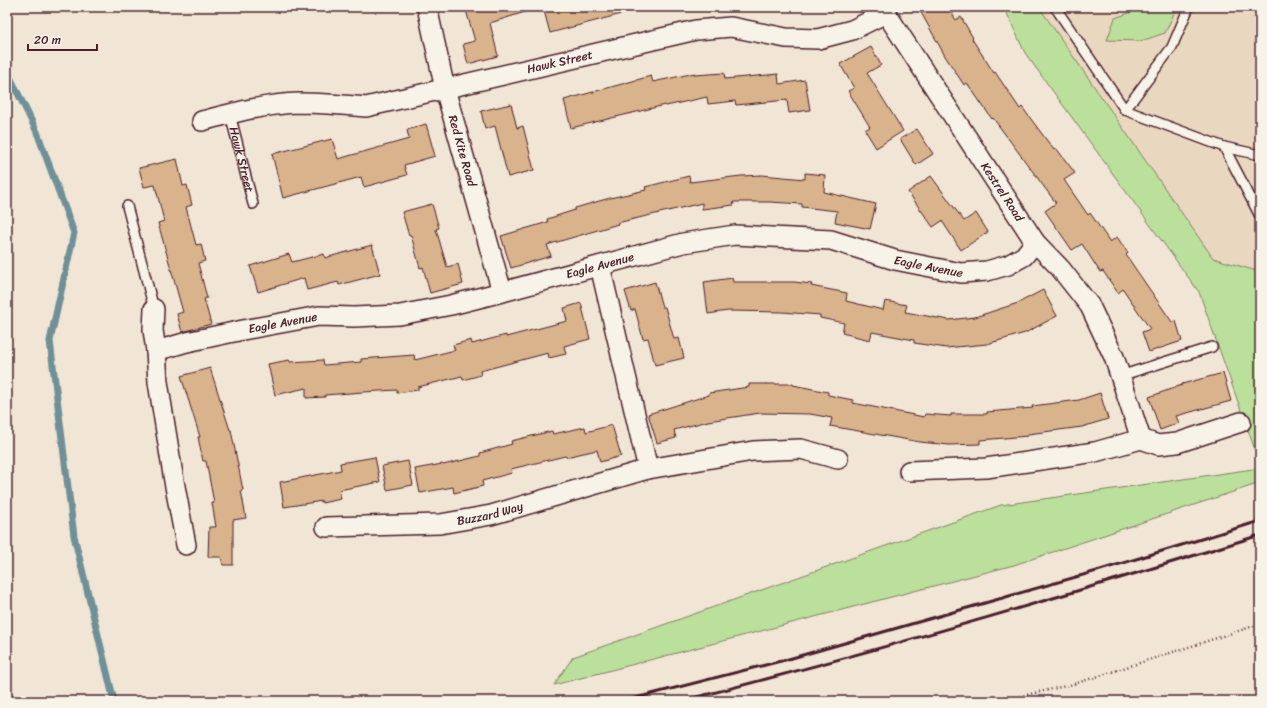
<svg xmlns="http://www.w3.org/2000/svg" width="1267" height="708" font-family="Sriracha,sans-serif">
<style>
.built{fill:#ead7bf}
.green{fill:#bae09b;stroke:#828063}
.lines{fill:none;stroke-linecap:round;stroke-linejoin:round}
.stream{stroke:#709098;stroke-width:7}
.building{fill:#d9b38b;stroke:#4a1f2b}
.service-casing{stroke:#4a1f2b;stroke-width:12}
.minor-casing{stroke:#4a1f2b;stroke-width:22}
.path{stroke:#4a1f2b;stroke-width:2.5;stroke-dasharray:1 3;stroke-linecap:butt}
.service{stroke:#f7f3e8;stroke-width:9}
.minor{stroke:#f7f3e8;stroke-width:19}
.rail{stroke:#4a1f2b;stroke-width:3}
.labels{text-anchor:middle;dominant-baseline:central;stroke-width:4;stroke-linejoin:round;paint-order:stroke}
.street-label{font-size:12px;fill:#4a1f2b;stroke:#f7f3e8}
</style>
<rect width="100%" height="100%" fill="#f1e6d5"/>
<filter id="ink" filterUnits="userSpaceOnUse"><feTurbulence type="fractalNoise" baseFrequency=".025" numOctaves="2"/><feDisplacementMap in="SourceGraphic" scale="8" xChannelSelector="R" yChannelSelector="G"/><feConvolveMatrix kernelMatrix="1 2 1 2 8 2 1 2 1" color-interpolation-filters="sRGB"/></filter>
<g filter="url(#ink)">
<!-- built -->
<polygon class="built" points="1039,7 1260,7 1260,272 1213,258"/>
<!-- green -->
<g class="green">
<polygon points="1004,7 1039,7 1213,258 1260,272 1260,464 1199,292 1025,53"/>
<polygon points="1144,7 1177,7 1165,33 1141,41 1107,40 1115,18 1143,8"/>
<polygon points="1260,468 1260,483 1014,565 554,685 573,657 1001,505"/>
</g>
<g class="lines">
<!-- stream -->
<polyline class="stream" points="7,71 37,132 74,233 50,341 74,536 114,701"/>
</g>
<!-- building -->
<g class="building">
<polygon points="465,7 525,7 525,12 490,23 498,56 468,64 463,44 475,41"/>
<polygon points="543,7 624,7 625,13 550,33"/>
<polygon points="918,7 948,7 956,20 961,17 973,38 972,39 994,73 995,72 1020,109 1022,107 1054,150 1056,148 1075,173 1064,180 1088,215 1090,213 1110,242 1117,237 1128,253 1126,255 1172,322 1176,321 1182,341 1149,352 1142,332 1150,329 1123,289 1118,293 1103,271 1100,272 1082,244 1072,250 1045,211 1056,203 993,118 992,119 967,83 964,85 945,56"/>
<polygon points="871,47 881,65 867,73 903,131 876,148 865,130 870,127 848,91 854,88 840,64"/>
<polygon points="695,73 695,75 724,73 725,79 778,74 779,84 805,80 810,110 789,113 787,100 736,105 735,101 708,104 707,97 666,106 665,105 571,128 564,100 651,76 653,82"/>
<polygon points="511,104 517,128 523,126 534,170 508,177 495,126 485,129 481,111"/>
<polygon points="426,124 435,156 404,165 407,175 364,187 361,177 283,198 272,154 332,139 338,159 409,139 407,130"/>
<polygon points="917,129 933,154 916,165 900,139"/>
<polygon points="177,159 183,186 187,185 192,205 186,207 196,245 201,244 205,261 198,263 207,298 204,299 211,324 182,332 177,314 183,312 158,223 164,221 155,185 144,187 139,168"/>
<polygon points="805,173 825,175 824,192 876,204 870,229 835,222 837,211 802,207 802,204 770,202 733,202 734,205 702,209 702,203 617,223 618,224 547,245 551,256 511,268 501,236 548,222 547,219 575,210 575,208 610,198 646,190 645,187 689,176 690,182 741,176 762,175 805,179"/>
<polygon points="931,176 964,221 976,213 988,232 961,250 942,221 933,227 908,192"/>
<polygon points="432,204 439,228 436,229 447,267 458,264 463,284 430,293 423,267 420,268 411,235 409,236 402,212"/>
<polygon points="372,245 380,274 339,285 338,282 307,290 304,278 258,292 250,266 289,254 292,262 324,254 325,258"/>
<polygon points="732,278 733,282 794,282 812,284 811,286 847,293 846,301 883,310 885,301 907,305 905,312 949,320 975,317 1018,303 1043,290 1057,316 1025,333 987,344 946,348 914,343 914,340 872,332 870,340 842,333 844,323 820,318 820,315 782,312 728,311 708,314 704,282"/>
<polygon points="655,282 662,307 665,307 674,339 679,338 684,358 655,365 648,338 643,339 635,309 631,311 625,291"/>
<polygon points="581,303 590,339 564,346 566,354 549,358 548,353 480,371 481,375 463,380 462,376 418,387 418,390 397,393 397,390 363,392 325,395 325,397 306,398 306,388 275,395 268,364 289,360 290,362 323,360 324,365 361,362 361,359 414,355 415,360 455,350 453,345 471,340 472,344 506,335 506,337 567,321 564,308"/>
<polygon points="210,368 230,430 231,430 243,490 241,490 246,518 233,520 233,565 223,565 221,557 208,557 209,527 216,527 212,503 214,503 206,461 203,461 198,437 200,437 181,376"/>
<polygon points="1223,373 1231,401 1176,416 1179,423 1160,430 1149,397 1182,385 1182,384"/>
<polygon points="749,384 793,384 793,385 828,392 828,395 853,400 853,403 924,417 925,414 951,416 951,414 987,414 987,412 1033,408 1032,406 1079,400 1100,393 1108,419 1082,427 1028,434 1028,436 980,440 980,444 949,445 920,442 830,426 832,418 810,414 760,413 708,421 674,430 676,438 657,443 648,414 709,395 709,393 749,387"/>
<polygon points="612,425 621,456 600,462 597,450 566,457 565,456 511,469 512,473 482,481 483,486 454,493 453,487 420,493 415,469 442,464 443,465 480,456 480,453 512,444 511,441 552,431 553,434 585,427 586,432"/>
<polygon points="375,457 380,482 339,490 341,499 322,503 322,501 284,507 280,482 341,470 340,463"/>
<polygon points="408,461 413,485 387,490 382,466"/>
</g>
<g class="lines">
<!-- service casing -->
<g class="service-casing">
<g id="service">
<polyline points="1055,7 1125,110 1224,147 1260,155"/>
<polyline points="1125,110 1172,47 1189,7"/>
<path id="s1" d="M230,114L253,204"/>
<polyline points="1224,147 1260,216"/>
<polyline points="127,206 154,309"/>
<polyline points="1120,376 1212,347"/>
</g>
</g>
<!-- minor casing -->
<g class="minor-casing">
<g id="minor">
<path id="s2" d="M427,7L445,89L502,292"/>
<path id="s3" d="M883,7L886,13L1035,242L1060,268L1090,306L1114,357L1141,439L1095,452L986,468L909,471"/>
<path id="s4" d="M202,121C233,113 266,104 299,103C321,103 344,105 366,107L696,30L731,27L786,38L818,39L852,30L886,13"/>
<polyline points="600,266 648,469"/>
<polyline points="154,309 153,330 156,351 158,382 174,481 186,545"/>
<path id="s5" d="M156,351L187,342L243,330L319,316L354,317L400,315L451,305L502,292L683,243L735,235L831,240L895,260L961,273L987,271L1008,265L1024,256L1035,242"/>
<polyline points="1141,439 1158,445 1177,443 1241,422"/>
<path id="s6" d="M326,527L440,524L491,515L648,469L753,451L801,449L838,459"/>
</g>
</g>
<!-- path -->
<polyline class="path" points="1000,701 1074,684 1260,624"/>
<!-- service -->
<use href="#service" class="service"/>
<!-- minor -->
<use href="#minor" class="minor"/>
<!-- rail -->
<g class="rail">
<polyline points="624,701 785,660 1097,571 1260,521"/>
<path d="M681,701C875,652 1068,595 1260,535"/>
</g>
</g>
</g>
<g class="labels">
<!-- street labels -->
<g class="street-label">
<text stroke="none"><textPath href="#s4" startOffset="365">Hawk Street</textPath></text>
<text stroke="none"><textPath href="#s2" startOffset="148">Red Kite Road</textPath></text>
<text stroke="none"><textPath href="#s1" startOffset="47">Hawk Street</textPath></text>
<text stroke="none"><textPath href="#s3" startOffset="220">Kestrel Road</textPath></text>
<text stroke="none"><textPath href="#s5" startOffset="790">Eagle Avenue</textPath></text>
<text stroke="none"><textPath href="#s5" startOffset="454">Eagle Avenue</textPath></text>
<text stroke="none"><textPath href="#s5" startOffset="130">Eagle Avenue</textPath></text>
<text stroke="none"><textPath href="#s6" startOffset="165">Buzzard Way</textPath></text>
</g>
</g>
<!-- margin -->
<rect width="1267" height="708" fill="none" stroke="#f7f3e8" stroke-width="24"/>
<rect x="12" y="12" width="1243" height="684" fill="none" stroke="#4a1f2b" stroke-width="1.5" filter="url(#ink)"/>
<!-- scale -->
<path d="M28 44v6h69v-6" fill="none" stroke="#4a1f2b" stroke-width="2"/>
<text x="34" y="44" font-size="12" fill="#4a1f2b" stroke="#f7f3e8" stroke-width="3" paint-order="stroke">20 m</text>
</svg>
